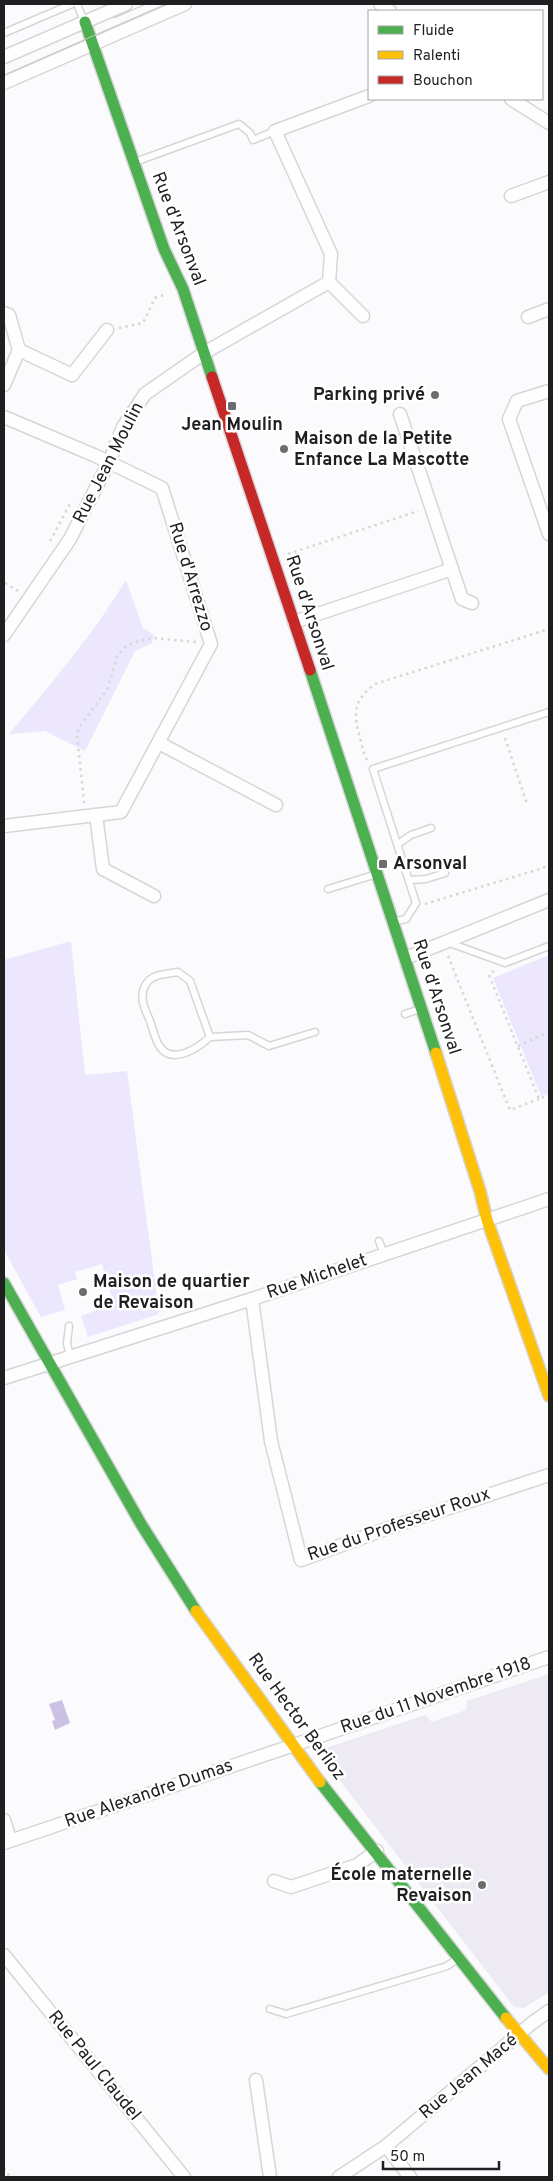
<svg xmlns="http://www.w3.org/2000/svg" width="553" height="2181" font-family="Overpass,sans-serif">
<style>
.built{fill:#edeaf3}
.green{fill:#ece7fc}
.water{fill:#cbc1e4}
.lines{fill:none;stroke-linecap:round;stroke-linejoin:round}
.lane-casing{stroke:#d6d6d8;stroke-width:9}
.street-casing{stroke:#d6d6d8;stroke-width:15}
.fast-casing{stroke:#d6d6d8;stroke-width:14}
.slow-casing{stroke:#d6d6d8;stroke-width:14}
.jam-casing{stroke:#d6d6d8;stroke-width:14}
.path{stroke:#d7d7d8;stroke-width:2.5;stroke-dasharray:2.5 4;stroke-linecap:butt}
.lane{stroke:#fefeff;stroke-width:6}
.street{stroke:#fefeff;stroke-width:12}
.fast{stroke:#4caf50;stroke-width:11}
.slow{stroke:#ffc107;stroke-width:11}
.jam{stroke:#c62828;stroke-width:11}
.tram{stroke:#c6c6c7;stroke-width:1}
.poi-dot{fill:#6c6b6e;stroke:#fff;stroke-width:2}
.labels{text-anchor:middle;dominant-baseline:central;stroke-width:5;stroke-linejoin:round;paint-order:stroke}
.street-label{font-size:18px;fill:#1f1e21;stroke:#fff}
.poi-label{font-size:18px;font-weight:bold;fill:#1f1e21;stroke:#fff;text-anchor:start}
</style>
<rect width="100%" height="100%" fill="#fbfafd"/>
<!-- built -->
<polygon class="built" points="549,1674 549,1992 524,2008 514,2007 433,1902 447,1890 442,1883 427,1894 325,1761 326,1748 425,1715 432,1722 466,1710 467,1701"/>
<!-- green -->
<g class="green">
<path d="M126,580L143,628L154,635L152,643L135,651L85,751L45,731L9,734C51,684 92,636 126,580Z"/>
<polygon points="71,941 85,1075 127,1071 159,1314 88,1337 81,1316 114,1304 102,1264 75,1272 77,1279 58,1285 65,1310 41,1317 4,1250 4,960"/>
<polygon points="549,955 549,1093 541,1096 493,978"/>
</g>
<!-- water -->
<polygon class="water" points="62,1700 70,1723 55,1730 52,1721 55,1720 49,1704"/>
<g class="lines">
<!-- lane casing -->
<g class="lane-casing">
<g id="lane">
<polyline points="77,4 84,21"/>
<polyline points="4,33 72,4"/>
<polyline points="135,162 239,124 250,133 253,140 275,131"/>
<polyline points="398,844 411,835 431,828"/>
<polyline points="410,880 426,879 445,873"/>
<polyline points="328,889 377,874"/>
<polyline points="397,921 406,919 416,903 373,769 549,712"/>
<polyline points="447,942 505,963 549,946"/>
<polyline points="405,1014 420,1009"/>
<path d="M210,1037C198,1048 173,1065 160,1047C155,1040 153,1029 150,1021C145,1009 138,997 146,984C152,974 167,974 178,972L190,981L210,1037L248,1035L269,1046L315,1032"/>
<polyline points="379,1241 384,1254"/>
<polyline points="69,1326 67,1343 70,1357"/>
<polyline points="270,2009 286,2014 447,1966 457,1959"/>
</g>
</g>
<!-- street casing -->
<g class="street-casing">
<g id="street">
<polyline points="380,4 390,11"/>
<polyline points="4,57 126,4"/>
<polyline points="4,83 185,4"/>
<polyline points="511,99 549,123"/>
<polyline points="511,196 549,182"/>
<polyline points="329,282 363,316"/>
<polyline points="4,313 9,315 19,350 4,385"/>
<polyline points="528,317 549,309"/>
<polyline points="19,350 72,375 107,330"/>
<polyline points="549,391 517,401 509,419 549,534"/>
<polyline points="400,414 462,599 472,603"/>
<polyline points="4,417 96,456 162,488 211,644 121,812 4,826"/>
<polyline points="294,622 452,569"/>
<polyline points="4,635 70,539 109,462 123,427 145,394 204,353 329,282 331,254 275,131 369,96"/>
<polyline points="159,743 276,805"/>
<polyline points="96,815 103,869 154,896"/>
<polyline points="406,958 549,900"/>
<polyline points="252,1299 271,1441 301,1560 391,1527 549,1475"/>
<polyline points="4,1378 252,1299 549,1199"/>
<polyline points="4,1820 10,1840"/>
<polyline points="4,1843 294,1745 549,1657"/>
<polyline points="274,1881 291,1887 357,1865 377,1851"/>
<polyline points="4,1955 184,2177"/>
<polyline points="256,2080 270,2177"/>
<polyline points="386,2146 410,2177"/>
<polyline points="339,2177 386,2146 532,2023 549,2011"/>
</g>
</g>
<!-- fast casing -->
<g class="fast-casing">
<g id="fast">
<polyline points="85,22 164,249 183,289 212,377"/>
<polyline points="310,670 436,1053"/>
<polyline points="4,1283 141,1524 196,1611"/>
<polyline points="320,1782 506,2018"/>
</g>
</g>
<!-- slow casing -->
<g class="slow-casing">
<g id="slow">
<polyline points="436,1053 480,1191 487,1220 549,1396"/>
<polyline points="196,1611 320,1782"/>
<polyline points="506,2018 549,2069"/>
</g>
</g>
<!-- jam casing -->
<g class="jam-casing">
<polyline id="jam" points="212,377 310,670"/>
</g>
<!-- path -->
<g class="path">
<polyline points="119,328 143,323 155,298 167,294"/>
<polyline points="50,541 70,504"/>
<polyline points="288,554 418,511"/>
<polyline points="5,583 18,591"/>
<polyline points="505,738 526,801 529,803"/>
<path d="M367,760C363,753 362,745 360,738C353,712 353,701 375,684L549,629"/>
<polyline points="84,803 77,735 79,728 108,688 117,656 124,648 132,643 152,638 197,642"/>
<polyline points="425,904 543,868 549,864"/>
<polyline points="448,956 510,1110 539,1099"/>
<polyline points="494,971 489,975 539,1099 549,1095"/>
<polyline points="518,1046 549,1032"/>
<polyline points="4,2168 10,2177"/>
</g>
<!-- lane -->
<use href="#lane" class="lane"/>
<!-- street -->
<use href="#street" class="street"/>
<!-- fast -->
<use href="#fast" class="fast"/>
<!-- slow -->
<use href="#slow" class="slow"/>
<!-- jam -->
<use href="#jam" class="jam"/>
<!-- tram -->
<g class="tram">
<polyline points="114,18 146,4"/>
<polyline points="4,75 166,4"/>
</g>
</g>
<!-- markers -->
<g class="poi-dot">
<circle cx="435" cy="395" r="5"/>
<rect x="227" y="401" width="10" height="10" rx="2.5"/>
<circle cx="284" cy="449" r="5"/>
<rect x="378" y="859" width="10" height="10" rx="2.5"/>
<circle cx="83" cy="1292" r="5"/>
<circle cx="482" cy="1885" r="5"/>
</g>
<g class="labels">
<!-- street labels -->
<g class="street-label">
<text transform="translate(178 229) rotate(69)">Rue d'Arsonval</text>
<text transform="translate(109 463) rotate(-63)">Rue Jean Moulin</text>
<text transform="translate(190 577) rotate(73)">Rue d'Arrezzo</text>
<text transform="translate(309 613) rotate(72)">Rue d'Arsonval</text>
<text transform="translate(436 997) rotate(72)">Rue d'Arsonval</text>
<text transform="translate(317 1277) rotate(-19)">Rue Michelet</text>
<text transform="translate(399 1525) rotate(-19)">Rue du Professeur Roux</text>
<text transform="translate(436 1696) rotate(-19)">Rue du 11 Novembre 1918</text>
<text transform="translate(296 1717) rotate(54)">Rue Hector Berlioz</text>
<text transform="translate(149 1794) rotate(-19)">Rue Alexandre Dumas</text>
<text transform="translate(94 2066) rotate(51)">Rue Paul Claudel</text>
<text transform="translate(469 2077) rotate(-40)">Rue Jean Macé</text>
</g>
<!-- poi labels -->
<g class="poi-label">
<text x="425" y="395" text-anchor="end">Parking privé</text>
<text x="232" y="425" text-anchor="middle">Jean Moulin</text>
<text x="294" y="439">Maison de la Petite<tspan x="294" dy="21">Enfance La Mascotte</tspan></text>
<text x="393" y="864">Arsonval</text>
<text x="93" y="1282">Maison de quartier<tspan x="93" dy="21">de Revaison</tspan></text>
<text x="472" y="1875" text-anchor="end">École maternelle<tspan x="472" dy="21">Revaison</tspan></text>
</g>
</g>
<!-- border -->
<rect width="553" height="2181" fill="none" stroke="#1f1e21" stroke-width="10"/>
<!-- legend -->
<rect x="368" y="10" width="175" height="90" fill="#ffffff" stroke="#a5a5a6"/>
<rect x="378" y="26" width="25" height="8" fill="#4caf50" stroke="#a5a5a6"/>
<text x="413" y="35" font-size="15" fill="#1f1e21">Fluide</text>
<rect x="378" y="51" width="25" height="8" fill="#ffc107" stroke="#a5a5a6"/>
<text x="413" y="60" font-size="15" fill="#1f1e21">Ralenti</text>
<rect x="378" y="76" width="25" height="8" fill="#c62828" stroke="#a5a5a6"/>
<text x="413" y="85" font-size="15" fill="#1f1e21">Bouchon</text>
<!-- scale -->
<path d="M383 2161v8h116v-8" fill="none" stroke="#1f1e21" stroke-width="2.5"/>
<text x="390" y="2161" font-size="15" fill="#1f1e21" stroke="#ffffff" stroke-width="4" paint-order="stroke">50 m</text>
</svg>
